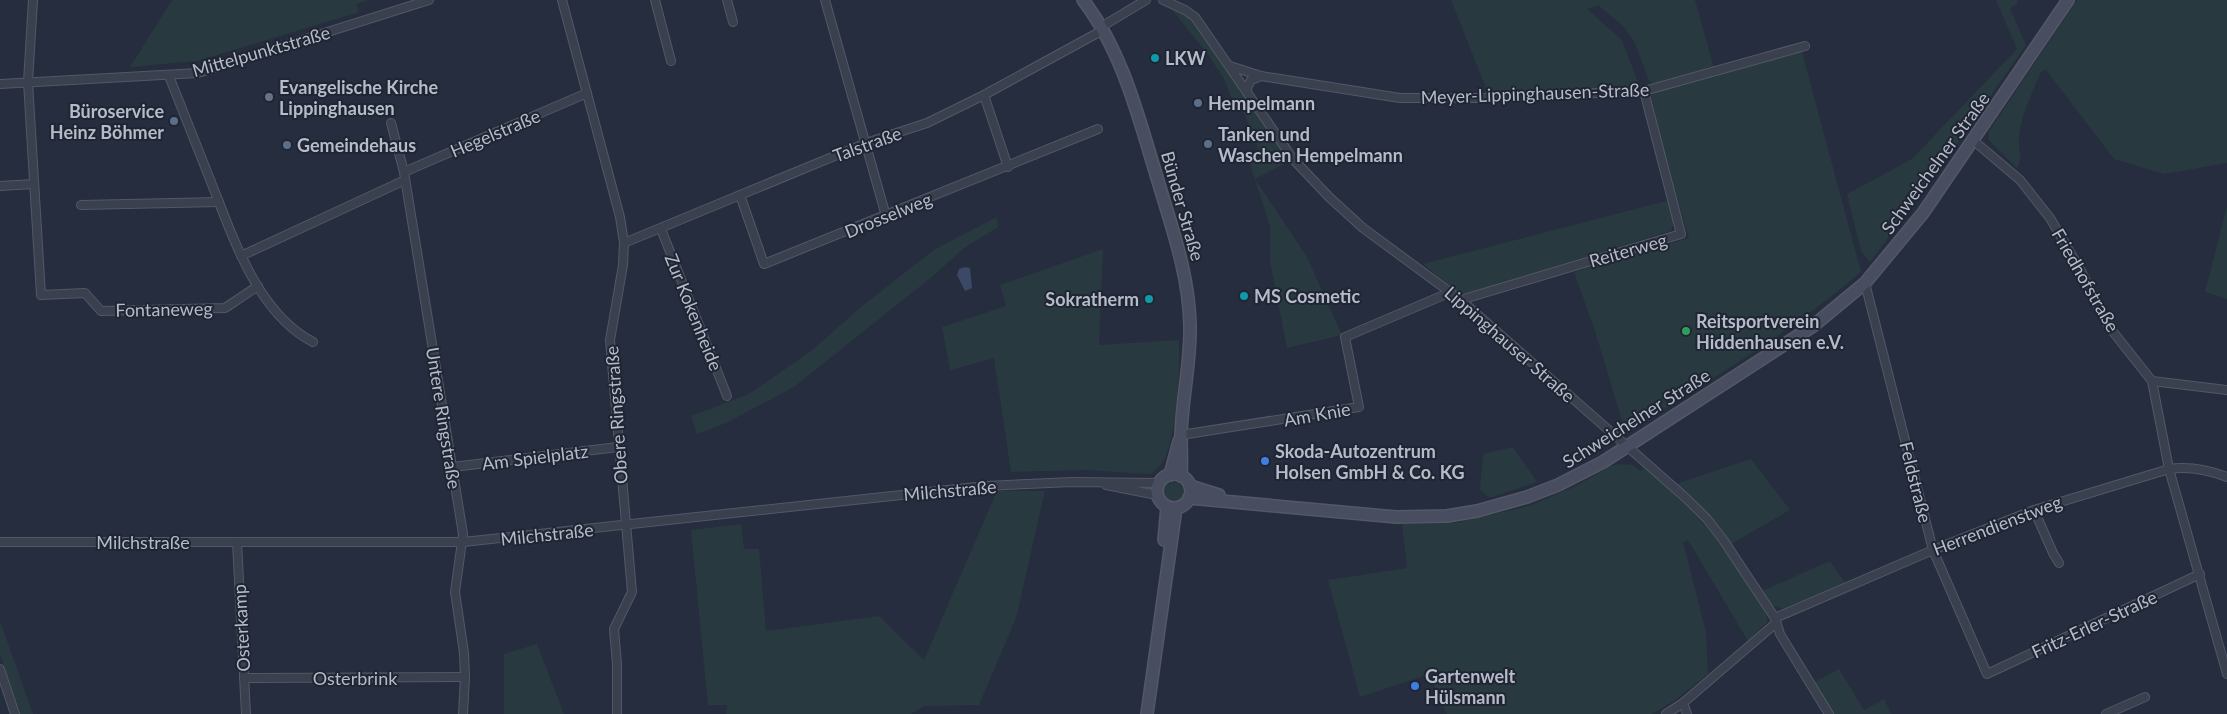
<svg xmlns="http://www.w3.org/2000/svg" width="2227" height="714" font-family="Lato,sans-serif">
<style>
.green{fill:#283a3f}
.water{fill:#3c4966}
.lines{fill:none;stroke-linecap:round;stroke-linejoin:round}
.street-casing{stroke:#525866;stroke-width:10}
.secondary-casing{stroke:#525866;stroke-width:14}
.street{stroke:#3a404e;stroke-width:8}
.secondary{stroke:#484e60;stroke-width:11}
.culture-dot{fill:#0f9aa8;stroke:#1f2533;stroke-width:2}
.worship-dot{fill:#6b7280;stroke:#1f2533;stroke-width:2}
.service-dot{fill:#5c6f8a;stroke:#1f2533;stroke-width:2}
.leisure-dot{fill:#2e9e5b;stroke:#1f2533;stroke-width:2}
.shop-dot{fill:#3f7fe0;stroke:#1f2533;stroke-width:2}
.labels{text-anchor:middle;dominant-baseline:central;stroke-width:4;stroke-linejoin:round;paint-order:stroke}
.street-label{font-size:18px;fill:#b6bbc9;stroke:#1f2533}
.poi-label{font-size:18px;font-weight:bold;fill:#b6bbc9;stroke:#1f2533;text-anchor:start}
</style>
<rect width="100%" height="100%" fill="#262d3e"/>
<!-- green -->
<g class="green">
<polygon points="172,0 369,0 356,4 359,12 197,61 130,67"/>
<polygon points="1451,0 1695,0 1714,68 1655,84 1649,81 1635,43 1623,26 1598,5 1587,9 1622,40 1640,88 1488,93"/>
<polygon points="1996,0 2017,0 2018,3 2010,8 2026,45 1955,147 1870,262 1861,251 1847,194 1912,159 2017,49"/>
<path d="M2077,0H2227V163L2164,174L2114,159L2046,70L2041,72C2033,91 2019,119 2019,140C2018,150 2023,159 2017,168L1989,140V131Z"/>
<polygon points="1170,7 1177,9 1195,22 1290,161 1255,179 1307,257 1342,335 1287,348 1270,261 1270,226 1248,158 1260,152 1244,113 1236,109 1224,79 1209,56"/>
<path d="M1798,52H1802L1861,272C1789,334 1705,382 1626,434L1594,328L1574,272L1689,238L1669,173L1651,95L1654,92Z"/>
<polygon points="1670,200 1674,221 1671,231 1461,295 1423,264"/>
<polygon points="2227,206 2227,299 2205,292"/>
<polygon points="997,217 998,227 964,248 933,276 794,387 726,423 697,434 691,416 749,394 811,351 861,307 935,249"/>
<path d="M1103,249L1099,345L1179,340C1180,368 1177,441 1162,463C1160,467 1155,470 1151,474L1085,470L1011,472L994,358L950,370L942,327L1006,306L1000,285Z"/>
<polygon points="1513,447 1537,482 1490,498 1480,490 1483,454"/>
<polygon points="1751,459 1790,510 1731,544 1693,497 1676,484"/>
<path d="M1619,464L1632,465L1640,471L1644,468C1696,509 1735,557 1767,616V622L1748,641L1688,540L1683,542L1706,632L1708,674L1675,700L1652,714H1447L1429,674L1360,697L1328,580L1407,568L1402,524L1455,523L1529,506L1576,486L1611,466Z"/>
<circle cx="1174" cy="492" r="10"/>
<polygon points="997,491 1045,491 1016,618 979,705 924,706 911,714 726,714 727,705 708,705 691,530 741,524 744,549 759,549 766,631 879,616 924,660"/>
<polygon points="1830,561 1845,583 1783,609 1771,605 1762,591"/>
<polygon points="0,621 33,714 19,714 20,712 0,654"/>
<polygon points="537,644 564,714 504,714 504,654"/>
<polygon points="1839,669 1864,710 1884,699 1891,714 1832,714 1813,683"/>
</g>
<!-- water -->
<polygon class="water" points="965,267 970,268 972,288 965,291 957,275 959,269"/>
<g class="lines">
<!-- street casing -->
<g class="street-casing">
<g id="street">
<polyline points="33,0 28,82 41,295 85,293 101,311 225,308 258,286"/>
<polyline points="562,0 620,217 624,243 623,265 610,340 632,592 614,629 617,664 617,714"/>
<polyline points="655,0 671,61"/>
<polyline points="727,0 733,22"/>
<polyline points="825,0 886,216"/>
<polyline points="1163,0 1185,10 1195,17 1293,159 1329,197 1363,228 1462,301 1687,499 1707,519 1724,541 1775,618 1780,634 1829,714"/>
<polyline points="1101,27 1146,0"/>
<polyline points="1230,66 1261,76 1400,98 1481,98 1644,91 1805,46"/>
<path d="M169,76C183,111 197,146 211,182C233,237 257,313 313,342"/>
<polyline points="0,84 198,73 429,0"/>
<polyline points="1246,90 1251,80 1261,76"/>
<polyline points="984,95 1008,167"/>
<polyline points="391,123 404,172 463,534 455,592 464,653 465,677 463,714"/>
<polyline points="1974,141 2020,180 2050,218 2081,271 2098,306 2110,328 2152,381 2169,469 2227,674"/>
<polyline points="404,172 587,93"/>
<polyline points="0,186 34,184"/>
<polyline points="740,195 764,264 1098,129"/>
<polyline points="81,205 219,202"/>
<polyline points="661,229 727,396"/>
<polyline points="624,243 866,143 927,123 984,95 1103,30"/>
<polyline points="241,256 405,180"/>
<polyline points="1865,283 1933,550 1987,674 2200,574"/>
<polyline points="1462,301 1467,298 1681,234 1644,91"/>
<polyline points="2152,381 2227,390"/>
<polyline points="1181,435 1359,407 1345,337 1451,292"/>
<polyline points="453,467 618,447"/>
<polyline points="1106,485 1157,495"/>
<polyline points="2034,510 2053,553 2059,563"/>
<polyline points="0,542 463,542 985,486 1072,482 1159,483"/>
<polyline points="237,542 246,714"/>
<path d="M1775,618L1933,550L2034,510L2169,469C2188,466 2209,470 2227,477"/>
<polyline points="0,669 15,714"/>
<polyline points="244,678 465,677"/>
<polyline points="1683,703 1687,714"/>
<polyline points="1666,714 1683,703 1776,623"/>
<polyline points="2106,714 2145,697"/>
</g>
</g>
<!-- secondary casing -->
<g class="secondary-casing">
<g id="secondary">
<path d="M1083,0C1123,52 1139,119 1158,181C1172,228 1189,275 1190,325C1191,362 1182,398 1181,435C1181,449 1182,462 1181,476"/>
<circle cx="1174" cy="491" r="17"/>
<polyline points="1170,475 1179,441"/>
<polyline points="1190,486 1219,495"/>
<polyline points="1189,498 1396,517 1447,516 1477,511 1527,497 1558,485 1603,462 1813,326 1865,283 1923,213 2068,0"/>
<polyline points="1164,540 1167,507"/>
<polyline points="1147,714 1176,508"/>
</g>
</g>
<!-- street -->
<use href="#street" class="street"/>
<!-- secondary -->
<use href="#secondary" class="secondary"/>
</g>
<!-- markers -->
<g class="culture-dot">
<circle cx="1155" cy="58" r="5"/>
<circle cx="1244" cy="296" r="5"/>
<circle cx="1149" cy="299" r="5"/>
</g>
<circle class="worship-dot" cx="269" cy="97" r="5"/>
<g class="service-dot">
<circle cx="1198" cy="103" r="5"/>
<circle cx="174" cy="121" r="5"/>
<circle cx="1208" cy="144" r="5"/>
<circle cx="287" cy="145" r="5"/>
</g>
<circle class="leisure-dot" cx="1686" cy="331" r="5"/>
<g class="shop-dot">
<circle cx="1265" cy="461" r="5"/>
<circle cx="1415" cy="686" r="5"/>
</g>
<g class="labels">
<!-- street labels -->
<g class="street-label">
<text transform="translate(261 51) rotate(-16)">Mittelpunktstraße</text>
<text transform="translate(1535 93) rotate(-2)">Meyer-Lippinghausen-Straße</text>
<text transform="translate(495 133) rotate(-23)">Hegelstraße</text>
<text transform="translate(867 144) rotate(-20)">Talstraße</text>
<text transform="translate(1935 163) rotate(-54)">Schweichelner Straße</text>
<text transform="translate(1183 206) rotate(74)">Bünder Straße</text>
<text transform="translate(888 215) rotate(-22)">Drosselweg</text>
<text transform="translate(1628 250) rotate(-16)">Reiterweg</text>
<text transform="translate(2086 280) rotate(60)">Friedhofstraße</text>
<text transform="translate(164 309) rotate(-1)">Fontaneweg</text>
<text transform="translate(694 312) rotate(68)">Zur Kokenheide</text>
<text transform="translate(1510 344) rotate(41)">Lippinghauser Straße</text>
<text transform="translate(1317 414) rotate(-10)">Am Knie</text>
<text transform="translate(616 415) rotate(-94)">Obere Ringstraße</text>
<text transform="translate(444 418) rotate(81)">Untere Ringstraße</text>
<text transform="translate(1636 418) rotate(-32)">Schweichelner Straße</text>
<text transform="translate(535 457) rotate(-7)">Am Spielplatz</text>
<text transform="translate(1916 482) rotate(76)">Feldstraße</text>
<text transform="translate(950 490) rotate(-5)">Milchstraße</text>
<text transform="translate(1997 525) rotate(-21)">Herrendienstweg</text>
<text transform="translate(547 534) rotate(-6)">Milchstraße</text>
<text x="143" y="542">Milchstraße</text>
<text transform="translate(2094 624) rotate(-25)">Fritz-Erler-Straße</text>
<text transform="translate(241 628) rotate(-93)">Osterkamp</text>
<text x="355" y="678">Osterbrink</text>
</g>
<!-- poi labels -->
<g class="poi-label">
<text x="1165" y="58">LKW</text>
<text x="279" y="87">Evangelische Kirche<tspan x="279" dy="21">Lippinghausen</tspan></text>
<text x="1208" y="103">Hempelmann</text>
<text x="164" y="111" text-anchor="end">Büroservice<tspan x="164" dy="21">Heinz Böhmer</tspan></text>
<text x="1218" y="134">Tanken und<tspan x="1218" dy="21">Waschen Hempelmann</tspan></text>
<text x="297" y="145">Gemeindehaus</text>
<text x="1254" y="296">MS Cosmetic</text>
<text x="1139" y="299" text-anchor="end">Sokratherm</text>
<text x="1696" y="321">Reitsportverein<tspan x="1696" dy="21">Hiddenhausen e.V.</tspan></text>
<text x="1275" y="451">Skoda-Autozentrum<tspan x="1275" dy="21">Holsen GmbH &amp; Co. KG</tspan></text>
<text x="1425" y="676">Gartenwelt<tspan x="1425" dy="21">Hülsmann</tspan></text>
</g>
</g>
</svg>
